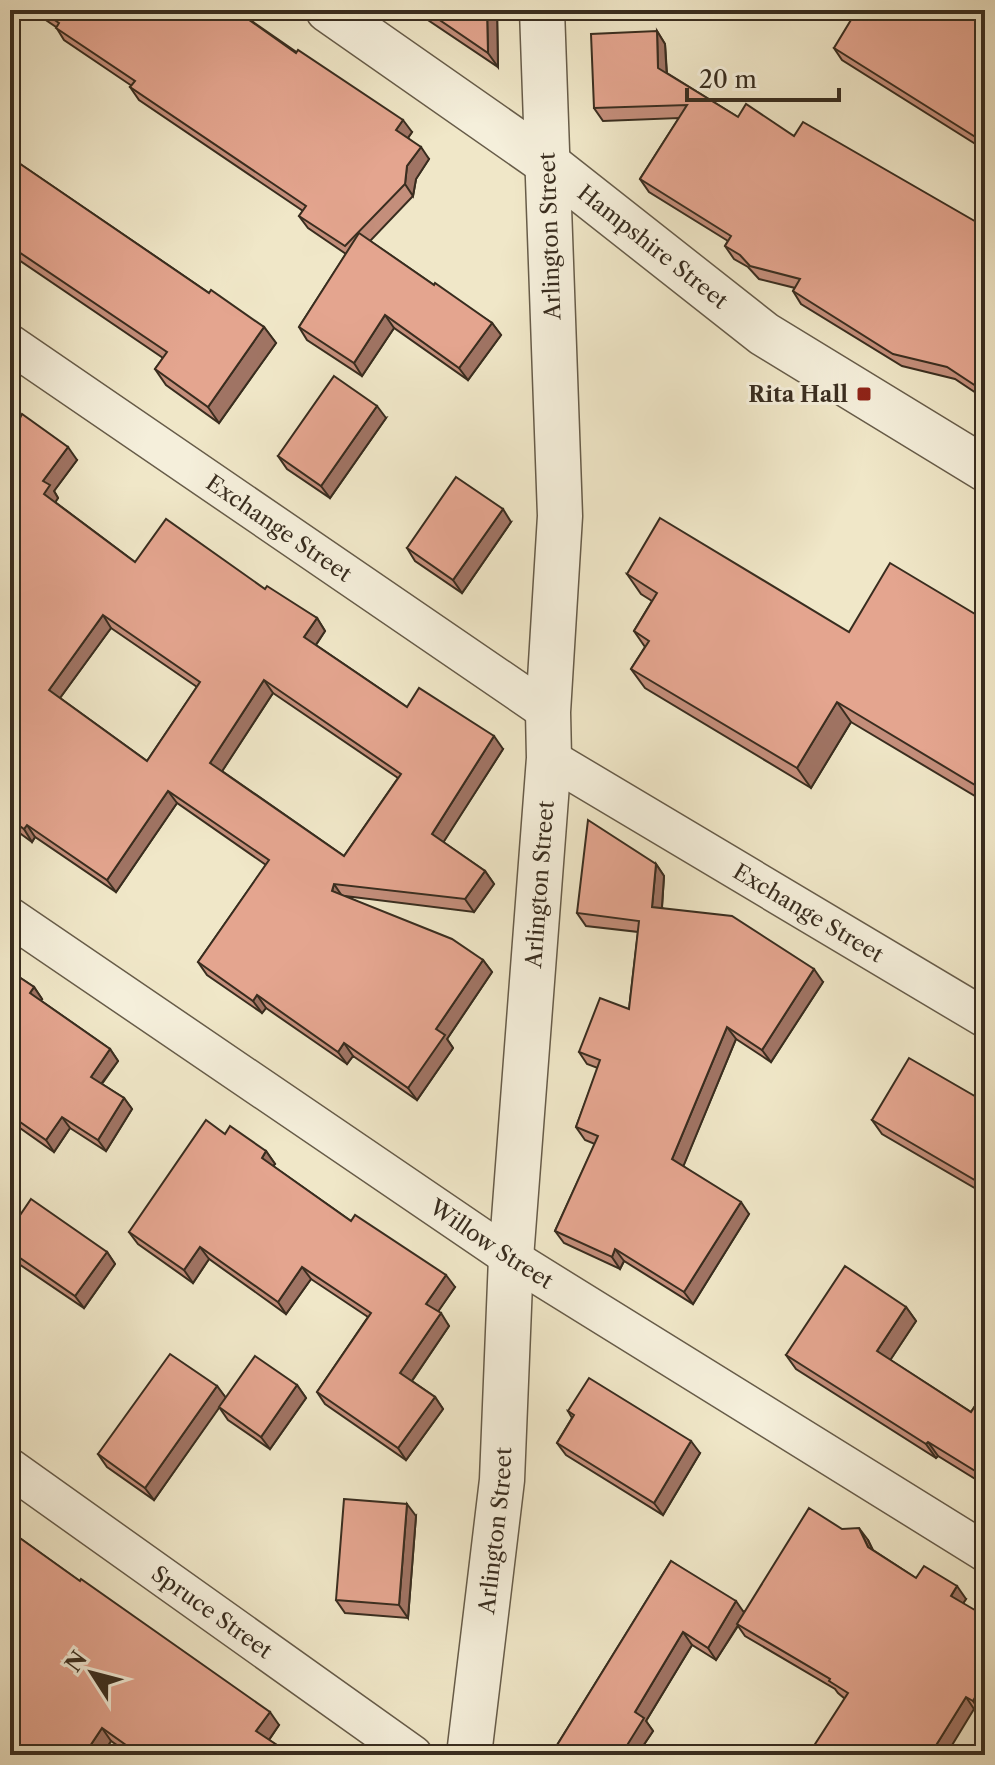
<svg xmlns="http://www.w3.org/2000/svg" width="995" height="1765" viewBox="0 0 995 1765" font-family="'Libre Caslon Text',serif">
<rect width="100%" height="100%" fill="#f0e7c8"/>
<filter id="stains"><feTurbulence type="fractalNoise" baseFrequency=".0025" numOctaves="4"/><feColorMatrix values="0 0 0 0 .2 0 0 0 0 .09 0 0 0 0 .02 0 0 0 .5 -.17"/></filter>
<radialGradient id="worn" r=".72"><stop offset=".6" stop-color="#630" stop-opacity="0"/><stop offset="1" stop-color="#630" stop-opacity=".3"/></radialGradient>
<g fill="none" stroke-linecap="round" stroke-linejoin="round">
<defs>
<g id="minor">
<path id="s1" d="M 10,344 L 548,712"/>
<path id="s2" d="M 549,758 L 985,1018"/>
<path id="s3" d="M 10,917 L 511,1258 L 985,1552"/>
<path id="s4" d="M 10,1468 L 413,1755"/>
</g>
<g id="tertiary">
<path id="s5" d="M 328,10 L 547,163 L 764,334 L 985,469"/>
<path id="s6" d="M 469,1755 L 502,1480 L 511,1258 L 549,758 L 548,712 L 560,516 L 542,10"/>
</g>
</defs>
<use href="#minor" stroke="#675c49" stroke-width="41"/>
<use href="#tertiary" stroke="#675c49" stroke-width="47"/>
<use href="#minor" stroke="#f5efdb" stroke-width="38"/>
<use href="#tertiary" stroke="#f5efdb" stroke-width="44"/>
</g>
<g fill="#c48e7b" stroke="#392d1f" stroke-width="2" fill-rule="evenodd">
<polygon points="31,10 240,10 240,13 412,132 408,138 429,159 416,179 413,196 370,241 434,285 492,323 501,335 468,380 394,328 362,376 307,340 299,327 346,254 308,228 299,216 303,211 139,100 130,87 132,86 64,40 56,27"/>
<polygon points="413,10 497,10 498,67"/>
<polygon points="985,10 985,150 842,60 834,48"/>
<polygon points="657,31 665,44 667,73 738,117 794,136 985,227 985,399 955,379 902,366 801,304 793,291 795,288 759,279 748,267 734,259 725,246 728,241 649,192 640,179 679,118 603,121 594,108"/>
<polygon points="10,157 209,293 264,327 276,343 219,423 166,385 155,369 163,358 10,254"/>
<path d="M 10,411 L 77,460 L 54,491 L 58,498 L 55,502 L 135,562 L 265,589 L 317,618 L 325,631 L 316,645 L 407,707 L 503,749 L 443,842 L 485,871 L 494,884 L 474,912 L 345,896 L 483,960 L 492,972 L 447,1039 L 453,1048 L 417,1100 L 353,1056 L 347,1064 L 266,1008 L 262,1013 L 207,975 L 198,962 L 266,865 L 177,803 L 116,892 L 35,837 L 32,842 L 10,826 ZM 111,628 L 197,687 L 147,761 L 60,698 ZM 273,693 L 398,778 L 344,856 L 222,771 Z"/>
<polygon points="386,418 330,498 287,469 278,456"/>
<polygon points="511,522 462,593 415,561 407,548"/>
<polygon points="627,574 849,632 985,620 985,802 851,722 811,788 645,688 631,669 645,647 634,631 652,601 641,594"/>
<polygon points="656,864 664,876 662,908 823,982 771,1062 736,1039 683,1166 749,1214 693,1304 624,1261 620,1269 564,1243 555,1231 595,1144 585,1140 576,1127 598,1068 587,1064 579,1052 629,1009 638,932 586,926 577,913"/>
<polygon points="10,971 34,987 42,999 40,1000 110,1049 118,1061 102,1084 124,1098 132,1109 106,1151 70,1128 54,1152 10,1121"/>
<polygon points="985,1102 985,1194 882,1134 872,1120"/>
<polygon points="225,1134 266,1151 275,1164 273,1166 351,1221 455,1287 438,1311 449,1326 412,1381 435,1397 443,1409 406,1460 325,1404 317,1392 368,1317 311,1279 286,1314 209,1259 193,1283 138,1244 129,1232"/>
<polygon points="10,1230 107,1252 115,1264 84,1308 10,1258"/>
<polygon points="906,1307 916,1321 890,1360 971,1412 985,1391 985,1485 938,1456 936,1458 796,1369 786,1355"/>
<polygon points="297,1385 306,1398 270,1449 228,1420 219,1407 154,1500 107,1467 98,1454 217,1386 226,1398"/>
<polygon points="568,1411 700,1453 663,1515 566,1455 557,1443 572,1418"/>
<polygon points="416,1516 408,1618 345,1613 336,1600"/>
<polygon points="842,1529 868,1540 873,1550 916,1578 966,1599 963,1603 981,1713 974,1709 844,1698 838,1693 835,1689 745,1636 738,1626 716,1660 692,1645 646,1721 653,1731 637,1755 557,1755 554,1750 671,1561 744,1612"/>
<polygon points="10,1531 279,1725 269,1740 292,1755 131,1755 111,1741 102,1755"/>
</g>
<g fill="#a07464" stroke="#392d1f" stroke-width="2">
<polygon points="487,10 497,10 498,67 488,53"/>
<polygon points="657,31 665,44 667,81 658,68"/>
<polygon points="403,120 412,132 405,142 396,130"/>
<polygon points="421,147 429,159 416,179 413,196 405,184 407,166"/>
<polygon points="385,315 394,328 362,376 354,363"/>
<polygon points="492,323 501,335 468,380 459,368"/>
<polygon points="264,327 276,343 219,423 208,407"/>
<polygon points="377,406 386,418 330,498 321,486"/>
<polygon points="68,447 77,460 54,491 58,498 53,506 44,494 43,481"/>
<polygon points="503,509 511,522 462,593 453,580"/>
<polygon points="103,615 111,628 57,702 49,690"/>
<polygon points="317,618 325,631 313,649 304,637"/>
<polygon points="264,680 273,693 219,776 210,763"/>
<polygon points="837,702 851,722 811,788 797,768"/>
<polygon points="494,736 503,749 441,846 432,834"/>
<polygon points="168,791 177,803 116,892 107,880"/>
<polygon points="27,825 35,837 32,842 24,829"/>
<polygon points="656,864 664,876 661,920 652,907"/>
<polygon points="485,871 494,884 474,912 465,899"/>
<polygon points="334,884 342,896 332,891"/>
<polygon points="483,960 492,972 447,1039 453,1048 417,1100 408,1088 436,1029"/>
<polygon points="814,969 823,982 771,1062 762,1050"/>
<polygon points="34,987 42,999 38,1004 30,993"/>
<polygon points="257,995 266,1008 262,1013 253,1001"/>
<polygon points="727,1027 736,1039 681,1172 672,1159"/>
<polygon points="344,1043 353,1056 347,1064 338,1052"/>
<polygon points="110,1049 118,1061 98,1088 91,1077"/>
<polygon points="124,1098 132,1109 106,1151 98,1140"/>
<polygon points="62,1117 70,1128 54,1152 46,1140"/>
<polygon points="266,1151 275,1164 270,1170 262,1158"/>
<polygon points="741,1202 749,1214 693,1304 684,1292"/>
<polygon points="200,1247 209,1259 193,1283 184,1270"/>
<polygon points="615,1249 624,1261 620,1269 612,1257"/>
<polygon points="107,1252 115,1264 84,1308 75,1296"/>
<polygon points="302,1267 311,1279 286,1314 278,1302"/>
<polygon points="446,1275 455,1287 435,1316 426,1304"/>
<polygon points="906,1307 916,1321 887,1365 877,1351"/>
<polygon points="441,1313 449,1326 409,1385 400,1373"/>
<polygon points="297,1385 306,1398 270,1449 261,1437"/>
<polygon points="217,1386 226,1398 154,1500 145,1488"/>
<polygon points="435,1397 443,1409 406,1460 398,1448"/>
<polygon points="691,1441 700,1453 663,1515 654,1503"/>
<polygon points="928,1442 938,1456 936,1458 926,1444"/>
<polygon points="407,1504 416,1516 408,1618 399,1605"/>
<polygon points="859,1528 868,1540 877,1560 868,1547"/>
<polygon points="957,1586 966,1599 960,1608 951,1596"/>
<polygon points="736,1601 745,1614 716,1660 708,1648"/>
<polygon points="683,1632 692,1645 646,1721 653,1731 637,1755 621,1755 635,1712"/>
<polygon points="985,1680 985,1706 981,1713 973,1701"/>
<polygon points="966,1697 974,1709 946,1755 930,1755"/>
<polygon points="270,1712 279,1725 266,1744 256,1731"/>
<polygon points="102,1728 111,1741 102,1755 84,1755"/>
</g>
<g fill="#e4a58f" stroke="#392d1f" stroke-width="2" fill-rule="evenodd">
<polygon points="40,10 235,10 296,53 298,50 403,120 396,130 421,147 407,166 405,184 345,246 299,216 306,206 130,87 135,81 56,28 59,23"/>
<polygon points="425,10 487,10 488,53"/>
<polygon points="857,10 985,10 985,143 834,48"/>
<polygon points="657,31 658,68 738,117 746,104 794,136 803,122 985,227 985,392 947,367 893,354 793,291 800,279 750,266 740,255 725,246 731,236 640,179 687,105 594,108 591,34"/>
<polygon points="10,157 209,293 211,290 264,327 208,407 155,369 167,352 10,246"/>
<polygon points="359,233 434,285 435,283 492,323 459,368 385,315 354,363 299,327"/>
<polygon points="334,376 377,406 321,486 278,456"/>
<path d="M 10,411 L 20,418 L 22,414 L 68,447 L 43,481 L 50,485 L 44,494 L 135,562 L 166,519 L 265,589 L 267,586 L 317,618 L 304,637 L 407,707 L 419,688 L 494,736 L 432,834 L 485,871 L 465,899 L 334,884 L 332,891 L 452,939 L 483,960 L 436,1029 L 445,1035 L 408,1088 L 344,1043 L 338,1052 L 257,995 L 253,1001 L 198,962 L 269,860 L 168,791 L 107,880 L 27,825 L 24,829 L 10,819 ZM 103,615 L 200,682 L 147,761 L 49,690 ZM 264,680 L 401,774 L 344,856 L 210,763 Z"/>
<polygon points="456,477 503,509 453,580 407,548"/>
<polygon points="660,518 849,632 890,563 985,620 985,791 837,702 797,768 631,669 649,641 634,631 657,593 627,574"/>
<polygon points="588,820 656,864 652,907 732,916 814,969 762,1050 727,1027 672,1159 741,1202 684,1292 615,1249 612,1257 555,1231 598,1136 576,1127 600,1060 579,1052 600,998 629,1009 639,921 577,913"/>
<polygon points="10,971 34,987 30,993 110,1049 91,1077 124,1098 98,1140 62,1117 46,1140 10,1115"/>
<polygon points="909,1058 985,1102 985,1186 872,1120"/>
<polygon points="206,1120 225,1134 230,1126 266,1151 262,1158 351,1221 355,1215 446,1275 426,1304 441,1313 400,1373 435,1397 398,1448 317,1392 371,1313 302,1267 278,1302 200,1247 184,1270 129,1232"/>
<polygon points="31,1199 107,1252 75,1296 10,1251 10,1230"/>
<polygon points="845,1266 906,1307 877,1351 971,1412 985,1391 985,1477 928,1442 926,1444 786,1355"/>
<polygon points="170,1354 217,1386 145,1488 98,1454"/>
<polygon points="255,1356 297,1385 261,1437 219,1407"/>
<polygon points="589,1378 691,1441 654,1503 557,1443 574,1415 568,1411"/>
<polygon points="344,1499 407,1504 399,1605 336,1600"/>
<polygon points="809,1508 842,1529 859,1528 868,1547 916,1578 924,1566 957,1586 951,1596 985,1616 985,1680 973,1701 966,1697 930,1755 808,1755 848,1693 829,1681 830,1679 737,1624"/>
<polygon points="10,1531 80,1581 81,1579 270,1712 256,1731 292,1755 140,1755 102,1728 84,1755 10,1755"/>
<polygon points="671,1561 736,1601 708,1648 683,1632 635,1712 644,1718 621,1755 562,1755 554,1750"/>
</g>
<rect fill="#8f2418" stroke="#f5efdb" stroke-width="3" x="856" y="386" width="16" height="16" rx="4"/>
<g text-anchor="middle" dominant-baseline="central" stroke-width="6" stroke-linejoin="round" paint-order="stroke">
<g font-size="22" fill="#392d1f" stroke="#f5efdb">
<text transform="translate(550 236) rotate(-92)">Arlington Street</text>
<text stroke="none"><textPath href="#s5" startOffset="402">Hampshire Street</textPath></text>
<text stroke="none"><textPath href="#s1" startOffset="326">Exchange Street</textPath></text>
<text stroke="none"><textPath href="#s6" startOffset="874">Arlington Street</textPath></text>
<text stroke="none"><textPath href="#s2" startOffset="302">Exchange Street</textPath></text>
<text stroke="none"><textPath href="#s3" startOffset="582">Willow Street</textPath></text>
<text stroke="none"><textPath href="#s6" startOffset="226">Arlington Street</textPath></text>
<text stroke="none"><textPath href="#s4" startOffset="248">Spruce Street</textPath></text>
</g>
<g font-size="22" font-weight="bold" fill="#392d1f" stroke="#f5efdb" text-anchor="end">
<text x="848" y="394">Rita Hall</text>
</g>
</g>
<rect width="995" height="1765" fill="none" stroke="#f0e7c8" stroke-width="40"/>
<rect x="12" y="12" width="971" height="1741" fill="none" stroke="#392d1f" stroke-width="4"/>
<rect x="20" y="20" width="955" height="1725" fill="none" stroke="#392d1f" stroke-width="2"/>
<g transform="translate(92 1673) rotate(306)" stroke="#f5efdb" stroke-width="6" paint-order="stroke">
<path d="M0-6L14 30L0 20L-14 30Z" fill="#392d1f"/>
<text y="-12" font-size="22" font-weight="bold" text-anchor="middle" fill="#392d1f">N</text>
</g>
<path d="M687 88v12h152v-12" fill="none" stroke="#392d1f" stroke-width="4"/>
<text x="699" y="88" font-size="24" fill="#392d1f" stroke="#f5efdb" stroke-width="6" paint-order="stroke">20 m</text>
<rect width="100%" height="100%" filter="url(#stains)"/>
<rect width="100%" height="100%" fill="url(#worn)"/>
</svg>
